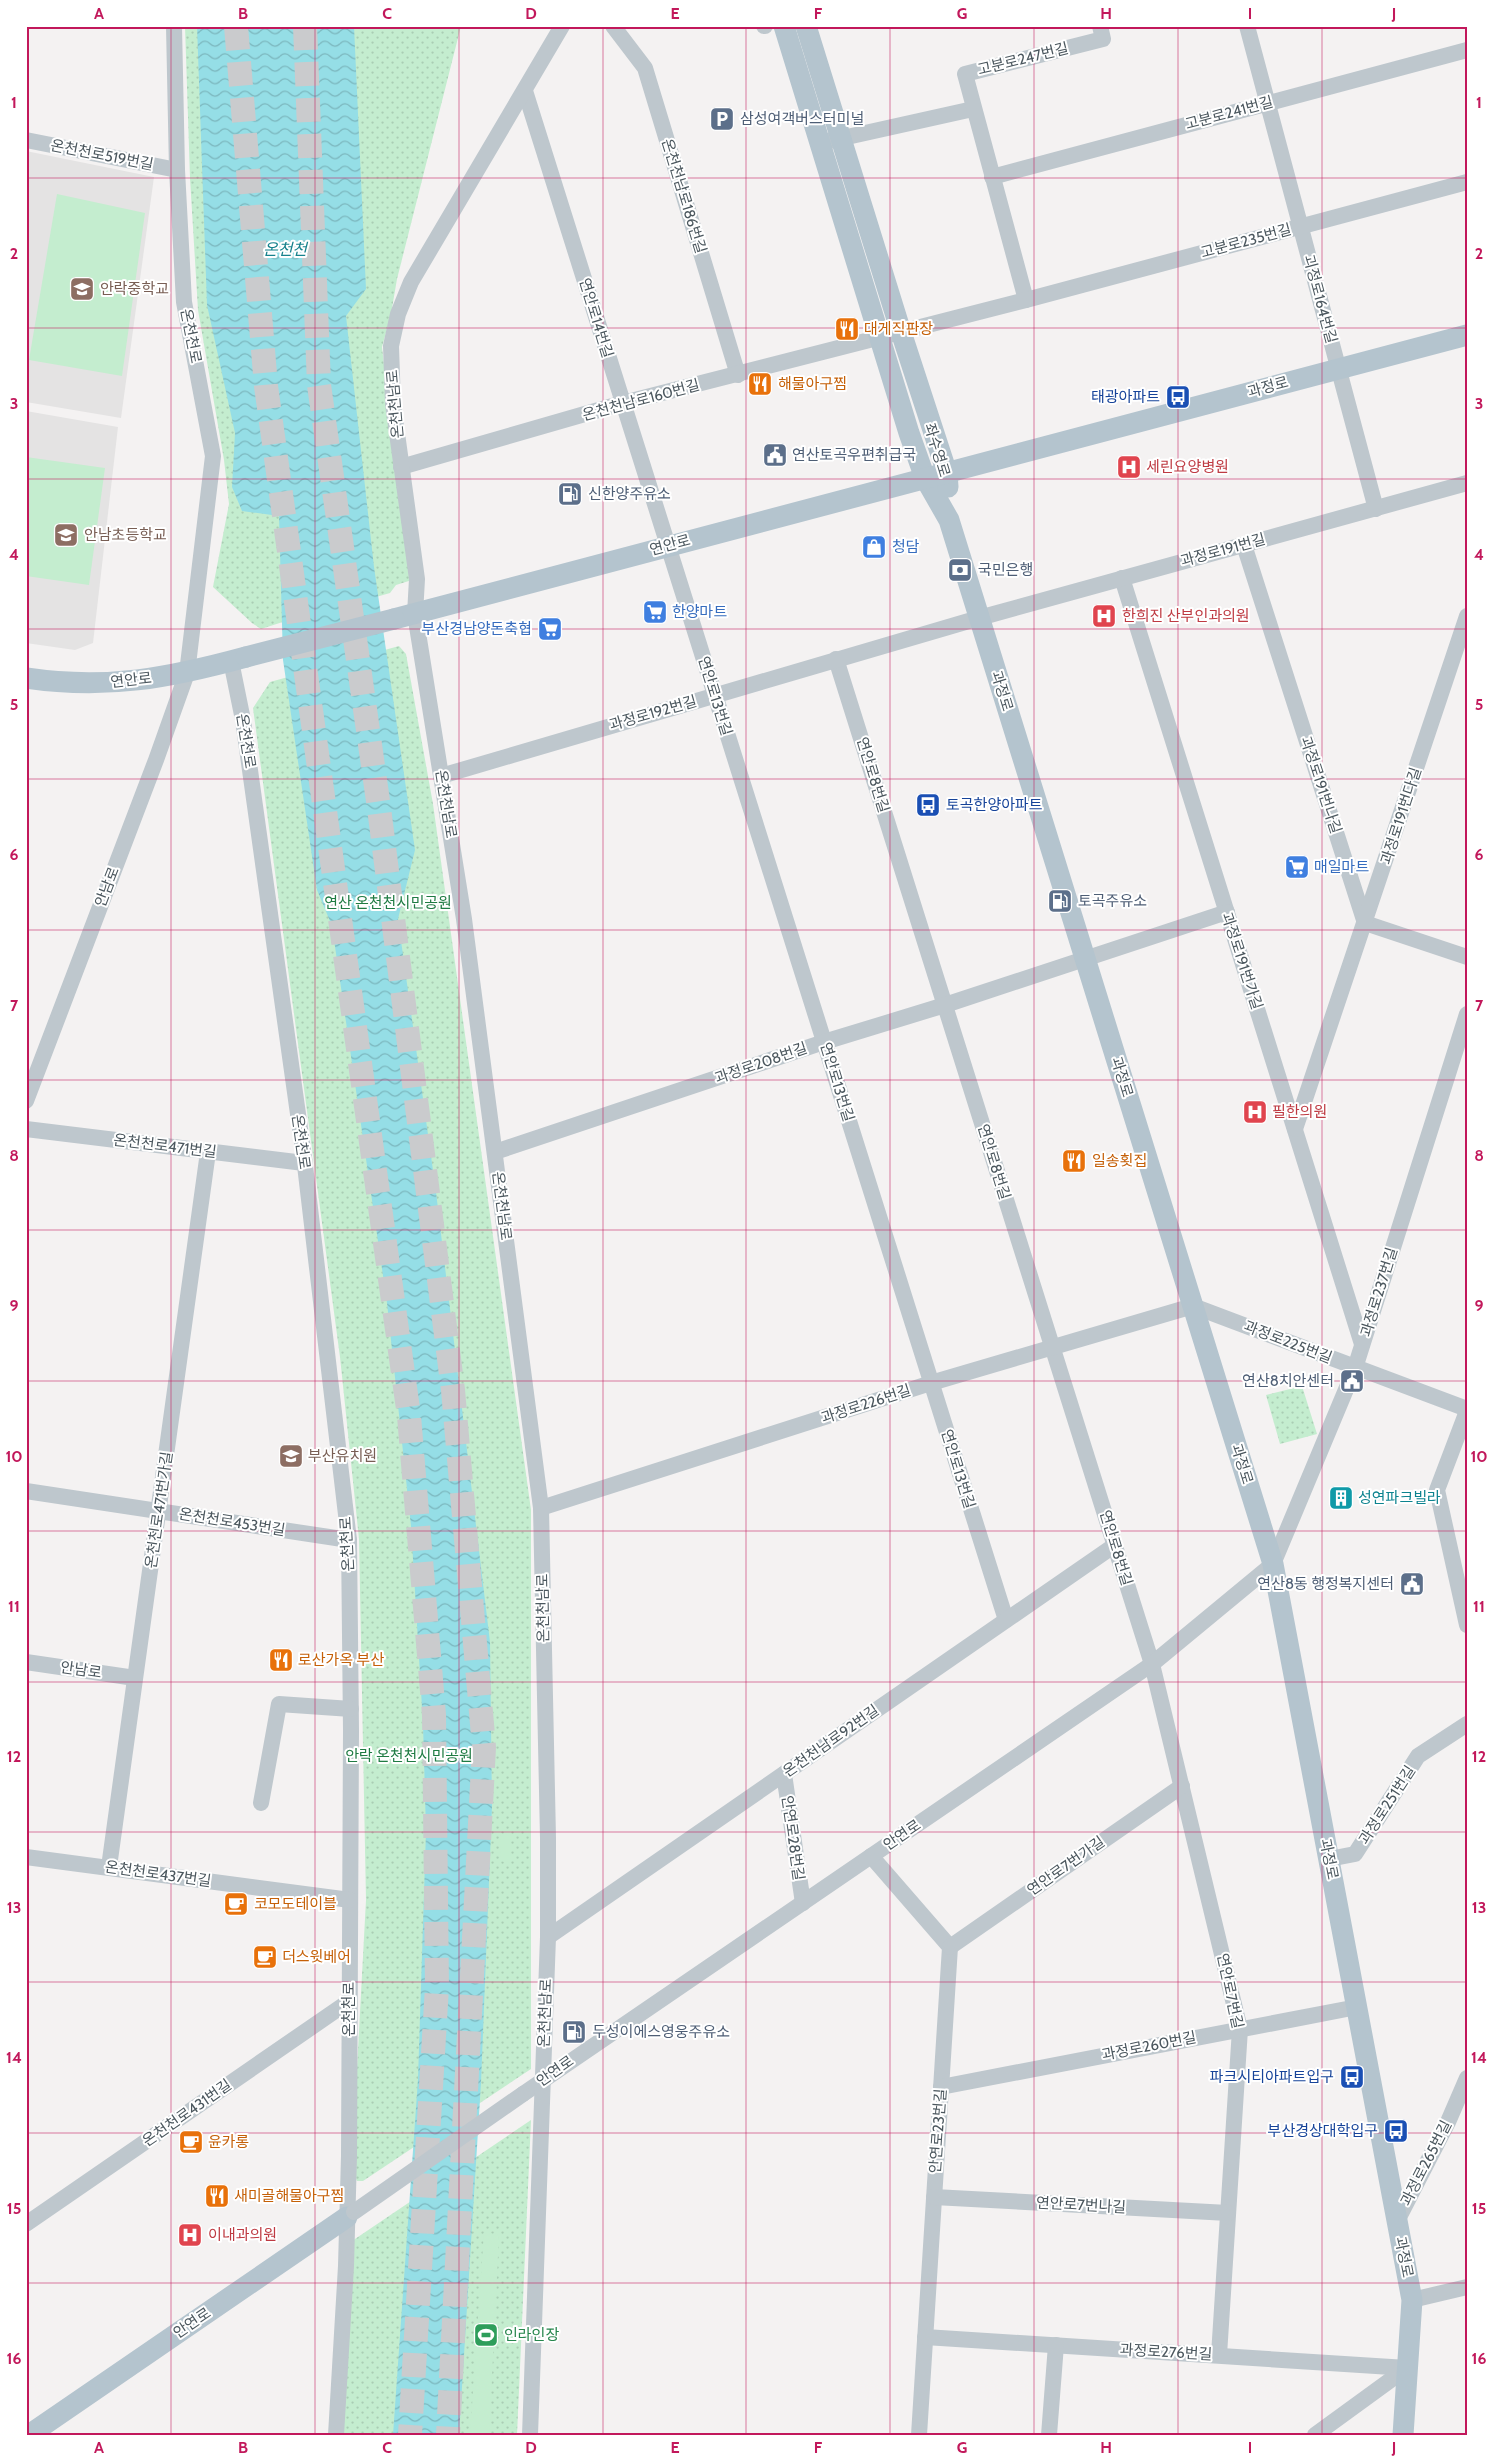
<svg xmlns="http://www.w3.org/2000/svg" width="1493" height="2461" viewBox="0 0 1493 2461" font-family="Cabin,'Noto Sans KR',sans-serif">
<defs>
<pattern id="park-dots" width="8" height="8" patternUnits="userSpaceOnUse" patternTransform="scale(1.25)"><rect width="8" height="8" fill="#c4edcf"/><path d="M2 2h.1M6 6h.1" fill="none" stroke="#aacdb4" stroke-width="1.8" stroke-linecap="round"/></pattern>
<pattern id="water-waves" width="16" height="10" patternUnits="userSpaceOnUse" patternTransform="scale(1.25)"><rect width="16" height="10" fill="#95dee6"/><path d="M0 5q4-4 8 0t8 0" fill="none" stroke="#7cb7be"/></pattern>
</defs>
<rect width="100%" height="100%" fill="#f4f2f2"/>
<g fill="#e4e3e3">
<polygon points="26,151 154,177 121,418 26,402"/>
<polygon points="26,411 118,427 93,643 75,650 26,643"/>
</g>
<g fill="url(#park-dots)">
<polygon points="185,26 218,26 288,510 292,619 261,629 252,623 213,587 229,504 224,460 198,310 190,178"/>
<polygon points="320,26 461,26 397,279 391,314 382,347 396,468 412,580 396,585 390,593 369,599"/>
<polygon points="399,646 406,654 433,804 531,1510 531,2069 363,2181 357,2181 354,2174 354,2125 366,1900 359,1539 340,1357 253,708 270,682"/>
<polygon points="1302,1386 1317,1434 1280,1444 1266,1395"/>
<polygon points="531,2120 517,2435 341,2435 352,2241"/>
</g>
<g fill="#c4edcf">
<polygon points="57,194 145,213 122,376 29,360"/>
<polygon points="26,457 105,468 89,585 26,576"/>
<polygon points="500,1833 511,1836 510,1863 501,1861"/>
<polygon points="484,2232 499,2235 489,2435 470,2435"/>
</g>
<polygon fill="url(#water-waves)" points="197,26 354,26 366,289 346,316 374,567 415,850 398,919 436,1192 490,1642 492,1806 481,2083 459,2435 393,2435 418,2079 426,1831 423,1724 411,1526 387,1303 332,926 317,890 283,660 279,516 242,511 232,487 235,433 207,305"/>
<g fill="none" stroke-linecap="round" stroke-linejoin="round">
<g stroke="#cacbcd" stroke-width="24" stroke-dasharray="24 12" stroke-linecap="butt">
<polyline points="236,26 266,386 409,1416 434,1715 437,1987 410,2435"/>
<polyline points="305,26 319,385 379,808 453,1390 484,1747 448,2435"/>
</g>
<g stroke="#bec7cd" stroke-width="16">
<polyline points="613,26 645,68 738,375"/>
<polyline points="764,26 765,26"/>
<polyline points="1247,26 1376,509"/>
<polyline points="525,91 1006,1620"/>
<polyline points="26,140 177,170"/>
<polyline points="829,141 973,109"/>
<polyline points="992,177 1467,50"/>
<polyline points="1026,300 965,74 1103,39 1100,26"/>
<polyline points="401,467 623,403 1026,300 1467,182"/>
<polyline points="1244,545 1365,923 1467,957"/>
<polyline points="1122,578 1362,1344"/>
<polyline points="836,659 1152,1664 1240,2029 1219,2355"/>
<polyline points="231,661 243,720 304,1157 349,1540 351,1731 349,2156 346,2266 336,2435"/>
<polyline points="441,776 979,618 1467,483"/>
<polyline points="26,1101 156,760 187,673 213,456 184,302 177,170 174,26"/>
<polyline points="26,1129 304,1163"/>
<polyline points="1295,1129 1467,616"/>
<polyline points="495,1152 824,1042 945,1005 1227,912"/>
<polyline points="1467,1411 1437,1490 1467,1625"/>
<polyline points="26,1491 349,1540"/>
<polyline points="541,1508 931,1383 1193,1306 1467,1409"/>
<polyline points="26,1662 135,1678"/>
<polyline points="784,1774 803,1903"/>
<polyline points="261,1803 279,1704 351,1709"/>
<polyline points="871,1856 950,1947 919,2435"/>
<polyline points="26,1857 350,1900"/>
<polyline points="1329,1859 1355,1854 1418,1756 1467,1724"/>
<polyline points="109,1867 208,1152"/>
<polyline points="548,1937 1115,1545"/>
<polyline points="950,1947 1182,1786"/>
<polyline points="941,2087 1357,2007"/>
<polyline points="523,2094 1152,1664 1273,1564 1355,1368 1467,1014"/>
<polyline points="934,2197 1228,2213"/>
<polyline points="1397,2221 1448,2122 1467,2078"/>
<polyline points="26,2224 348,2002"/>
<polyline points="1412,2300 1467,2287"/>
<polyline points="925,2337 1407,2368"/>
<polyline points="530,2435 548,1937 548,1838 541,1508 464,919 415,614 417,579 393,404 391,346 398,314 411,282 562,26"/>
<polyline points="1049,2435 1056,2345"/>
<polyline points="1315,2435 1407,2368"/>
</g>
<g stroke="#b4c4ce" stroke-width="21">
<polyline points="784,26 909,433 925,478 949,520 1273,1564 1412,2300 1403,2435"/>
<polyline points="806,26 901,332 947,473 948,487"/>
<polyline points="394,619 1467,335"/>
<path d="M 26,678 C 107,690 169,678 246,657"/>
<polyline points="29,2435 347,2217"/>
</g>
<polyline stroke="#bec7cd" stroke-width="16" points="354,2212 523,2094"/>
<polyline stroke="#b4c4ce" stroke-width="21" points="246,657 394,619"/>
</g>
<path fill="none" stroke="#c2185b" stroke-width="1" stroke-opacity="0.55" d="M 171,26 L 171,2435M 315,26 L 315,2435M 459,26 L 459,2435M 603,26 L 603,2435M 746,26 L 746,2435M 890,26 L 890,2435M 1034,26 L 1034,2435M 1178,26 L 1178,2435M 1322,26 L 1322,2435M 26,178 L 1467,178M 26,328 L 1467,328M 26,479 L 1467,479M 26,629 L 1467,629M 26,779 L 1467,779M 26,930 L 1467,930M 26,1080 L 1467,1080M 26,1230 L 1467,1230M 26,1381 L 1467,1381M 26,1531 L 1467,1531M 26,1682 L 1467,1682M 26,1832 L 1467,1832M 26,1982 L 1467,1982M 26,2133 L 1467,2133M 26,2283 L 1467,2283"/>
<defs>
<symbol id="parking-square" viewBox="-11 -11 22 22"><rect x="-9" y="-9" width="18" height="18" rx="4" fill="#5c6f8a" stroke="#fff"/><path d="M-3.5-5.5H1a3.5 3.5 0 0 1 0 7H-1V5.5H-3.5ZM-1-3.4V-.6H.8a1.4 1.4 0 0 0 0-2.8Z" fill="#fff"/></symbol>
<symbol id="school-square" viewBox="-11 -11 22 22"><rect x="-9" y="-9" width="18" height="18" rx="4" fill="#8d6e63" stroke="#fff"/><path d="M0-5L7-2L0 1L-7-2ZM-4 1L0 2.5L4 1V4Q0 6-4 4Z" fill="#fff"/></symbol>
<symbol id="restaurant-square" viewBox="-11 -11 22 22"><rect x="-9" y="-9" width="18" height="18" rx="4" fill="#e8710a" stroke="#fff"/><path d="M-5-6h1v4h1v-4h1v4h1v-4h1v5L-1.5 .5V6h-2V.5L-5-1ZM5-6V6H3V1.5H1.5Q1.5-4 5-6Z" fill="#fff"/></symbol>
<symbol id="bus-square" viewBox="-11 -11 22 22"><rect x="-9" y="-9" width="18" height="18" rx="4" fill="#1a4fb4" stroke="#fff"/><path d="M-5-6H5V4H4V6H2V4H-2V6H-4V4H-5ZM-3.5-4V0h7V-4ZM-3.5 1.2v1.5H-2V1.2ZM2 1.2v1.5H3.5V1.2Z" fill="#fff"/></symbol>
<symbol id="civic-square" viewBox="-11 -11 22 22"><rect x="-9" y="-9" width="18" height="18" rx="4" fill="#5c6f8a" stroke="#fff"/><path d="M-.6-6.5H3V-4.5H.6V-3L4-1V1h2V6H-6V1h2V-1L-.6-3ZM-1.2 2.5V6h2.4V2.5Z" fill="#fff"/></symbol>
<symbol id="hospital-square" viewBox="-11 -11 22 22"><rect x="-9" y="-9" width="18" height="18" rx="4" fill="#e0444e" stroke="#fff"/><path d="M-5-5h3v3.5h4V-5h3V5h-3V1.5h-4V5h-3Z" fill="#fff"/></symbol>
<symbol id="fuel-square" viewBox="-11 -11 22 22"><rect x="-9" y="-9" width="18" height="18" rx="4" fill="#5c6f8a" stroke="#fff"/><path d="M-5.5-6h7V0h2V4h1.3V-2.5L3-4.5l.8-.8L6-3V5H2.5V1h-1V6h-7ZM-4.2-4.7v3.2H.2V-4.7Z" fill="#fff"/></symbol>
<symbol id="shop-square" viewBox="-11 -11 22 22"><rect x="-9" y="-9" width="18" height="18" rx="4" fill="#3f7fe0" stroke="#fff"/><path d="M-5-2.5h2.3a2.7 3.5 0 0 1 5.4 0H5L5.5 6h-11ZM-1.5-2.5h3a1.5 2.3 0 0 0-3 0Z" fill="#fff"/></symbol>
<symbol id="bank-square" viewBox="-11 -11 22 22"><rect x="-9" y="-9" width="18" height="18" rx="4" fill="#5c6f8a" stroke="#fff"/><path d="M-6-4H6V4H-6ZM0-2.3a2.3 2.3 0 1 0 0 4.6a2.3 2.3 0 1 0 0-4.6Z" fill="#fff"/></symbol>
<symbol id="supermarket-square" viewBox="-11 -11 22 22"><rect x="-9" y="-9" width="18" height="18" rx="4" fill="#3f7fe0" stroke="#fff"/><path d="M-6-5.5h2.5l.6 2H6L4.5 2H-2.5L-4.4-4H-6ZM-1.5 3.2a1.3 1.3 0 1 0 .1 0ZM3 3.2a1.3 1.3 0 1 0 .1 0Z" fill="#fff"/></symbol>
<symbol id="building-square" viewBox="-11 -11 22 22"><rect x="-9" y="-9" width="18" height="18" rx="4" fill="#0f9aa8" stroke="#fff"/><path d="M-4-6H4V6H1V3H-1V6H-4ZM-2.5-4.3h1.7v1.8h-1.7ZM.8-4.3h1.7v1.8H.8ZM-2.5-1h1.7V.8h-1.7ZM.8-1h1.7V.8H.8Z" fill="#fff"/></symbol>
<symbol id="cafe-square" viewBox="-11 -11 22 22"><rect x="-9" y="-9" width="18" height="18" rx="4" fill="#e8710a" stroke="#fff"/><path d="M-5.5-4.5H6V0H3Q3 3.5 0 3.5H-2.5Q-5.5 3.5-5.5 0ZM3-3.2v2h1.7v-2ZM-6 4.5H4V6H-6Z" fill="#fff"/></symbol>
<symbol id="stadium-square" viewBox="-11 -11 22 22"><rect x="-9" y="-9" width="18" height="18" rx="4" fill="#2e9e5b" stroke="#fff"/><path d="M0-5a6.5 5 0 1 0 0 10a6.5 5 0 1 0 0-10ZM-3.5-1.8h7v3.6h-7Z" fill="#fff"/></symbol>
</defs>
<g fill-rule="evenodd">
<use href="#parking-square" x="708" y="105" width="28" height="28"/>
<use href="#school-square" x="68" y="275" width="28" height="28"/>
<use href="#restaurant-square" x="833" y="315" width="28" height="28"/>
<use href="#restaurant-square" x="746" y="370" width="28" height="28"/>
<use href="#bus-square" x="1164" y="383" width="28" height="28"/>
<use href="#civic-square" x="761" y="441" width="28" height="28"/>
<use href="#hospital-square" x="1115" y="453" width="28" height="28"/>
<use href="#fuel-square" x="556" y="480" width="28" height="28"/>
<use href="#school-square" x="52" y="521" width="28" height="28"/>
<use href="#shop-square" x="860" y="533" width="28" height="28"/>
<use href="#bank-square" x="946" y="556" width="28" height="28"/>
<use href="#supermarket-square" x="641" y="598" width="28" height="28"/>
<use href="#hospital-square" x="1090" y="602" width="28" height="28"/>
<use href="#supermarket-square" x="536" y="615" width="28" height="28"/>
<use href="#bus-square" x="914" y="791" width="28" height="28"/>
<use href="#supermarket-square" x="1283" y="853" width="28" height="28"/>
<use href="#fuel-square" x="1046" y="887" width="28" height="28"/>
<use href="#hospital-square" x="1241" y="1098" width="28" height="28"/>
<use href="#restaurant-square" x="1060" y="1147" width="28" height="28"/>
<use href="#civic-square" x="1338" y="1367" width="28" height="28"/>
<use href="#school-square" x="277" y="1442" width="28" height="28"/>
<use href="#building-square" x="1327" y="1484" width="28" height="28"/>
<use href="#civic-square" x="1398" y="1570" width="28" height="28"/>
<use href="#restaurant-square" x="267" y="1646" width="28" height="28"/>
<use href="#cafe-square" x="222" y="1890" width="28" height="28"/>
<use href="#cafe-square" x="251" y="1943" width="28" height="28"/>
<use href="#fuel-square" x="560" y="2018" width="28" height="28"/>
<use href="#bus-square" x="1338" y="2063" width="28" height="28"/>
<use href="#bus-square" x="1382" y="2117" width="28" height="28"/>
<use href="#cafe-square" x="177" y="2128" width="28" height="28"/>
<use href="#restaurant-square" x="203" y="2182" width="28" height="28"/>
<use href="#hospital-square" x="176" y="2221" width="28" height="28"/>
<use href="#stadium-square" x="472" y="2321" width="28" height="28"/>
</g>
<g text-anchor="middle" dominant-baseline="central" stroke-width="4" stroke-linejoin="round" paint-order="stroke">
<g font-size="15" fill="#4b575e" stroke="#fff">
<text transform="translate(1023 59) rotate(-14)">고분로247번길</text>
<text transform="translate(1229 113) rotate(-15)">고분로241번길</text>
<text transform="translate(102 155) rotate(11)">온천천로519번길</text>
<text transform="translate(684 196) rotate(73)">온천천남로186번길</text>
<text transform="translate(1246 241) rotate(-15)">고분로235번길</text>
<text transform="translate(1320 299) rotate(75)">괴정로164번길</text>
<text transform="translate(596 318) rotate(73)">연안로14번길</text>
<text transform="translate(191 336) rotate(79)">온천천로</text>
<text transform="translate(1268 387) rotate(-15)">과정로</text>
<text transform="translate(641 400) rotate(-15)">온천천남로160번길</text>
<text transform="translate(395 404) rotate(-95)">온천천남로</text>
<text transform="translate(937 450) rotate(73)">좌수영로</text>
<text transform="translate(670 545) rotate(-15)">연안로</text>
<text transform="translate(1223 550) rotate(-15)">과정로191번길</text>
<text transform="translate(131 680) rotate(-6)">연안로</text>
<text transform="translate(1002 691) rotate(73)">과정로</text>
<text transform="translate(715 696) rotate(73)">연안로13번길</text>
<text transform="translate(653 713) rotate(-16)">과정로192번길</text>
<text transform="translate(246 741) rotate(81)">온천천로</text>
<text transform="translate(873 775) rotate(73)">연안로8번길</text>
<text transform="translate(1321 785) rotate(72)">과정로191번나길</text>
<text transform="translate(446 804) rotate(81)">온천천남로</text>
<text transform="translate(1401 816) rotate(-72)">과정로191번다길</text>
<text transform="translate(107 887) rotate(-69)">안남로</text>
<text transform="translate(1242 961) rotate(72)">과정로191번가길</text>
<text transform="translate(761 1063) rotate(-19)">과정로208번길</text>
<text transform="translate(1122 1077) rotate(73)">과정로</text>
<text transform="translate(837 1082) rotate(73)">연안로13번길</text>
<text transform="translate(301 1142) rotate(82)">온천천로</text>
<text transform="translate(165 1146) rotate(7)">온천천로471번길</text>
<text transform="translate(994 1162) rotate(73)">연안로8번길</text>
<text transform="translate(502 1206) rotate(83)">온천천남로</text>
<text transform="translate(1379 1292) rotate(-73)">과정로237번길</text>
<text transform="translate(1288 1342) rotate(21)">과정로225번길</text>
<text transform="translate(866 1404) rotate(-18)">과정로226번길</text>
<text transform="translate(1242 1464) rotate(73)">과정로</text>
<text transform="translate(958 1469) rotate(73)">연안로13번길</text>
<text transform="translate(159 1510) rotate(-82)">온천천로471번가길</text>
<text transform="translate(232 1522) rotate(9)">온천천로453번길</text>
<text transform="translate(347 1544) rotate(-93)">온천천로</text>
<text transform="translate(1116 1548) rotate(73)">연안로8번길</text>
<text transform="translate(543 1608) rotate(-91)">온천천남로</text>
<text transform="translate(81 1670) rotate(8)">안남로</text>
<text transform="translate(831 1741) rotate(-35)">온천천남로92번길</text>
<text transform="translate(1387 1805) rotate(-57)">과정로251번길</text>
<text transform="translate(902 1835) rotate(-34)">안연로</text>
<text transform="translate(793 1838) rotate(82)">안연로28번길</text>
<text transform="translate(1329 1859) rotate(79)">과정로</text>
<text transform="translate(1066 1866) rotate(-35)">연안로7번가길</text>
<text transform="translate(158 1874) rotate(8)">온천천로437번길</text>
<text transform="translate(1230 1991) rotate(78)">연안로7번길</text>
<text transform="translate(349 2009) rotate(-90)">온천천로</text>
<text transform="translate(545 2013) rotate(-88)">온천천남로</text>
<text transform="translate(1149 2046) rotate(-11)">과정로260번길</text>
<text transform="translate(555 2071) rotate(-35)">안연로</text>
<text transform="translate(187 2113) rotate(-35)">온천천로431번길</text>
<text transform="translate(938 2131) rotate(-86)">안연로23번길</text>
<text transform="translate(1426 2163) rotate(-63)">과정로265번길</text>
<text transform="translate(1081 2205) rotate(3)">연안로7번나길</text>
<text transform="translate(1404 2257) rotate(79)">과정로</text>
<text transform="translate(192 2323) rotate(-34)">안연로</text>
<text transform="translate(1166 2352) rotate(3)">과정로276번길</text>
</g>
<g font-size="15" fill="#4e5e75" stroke="#fff" text-anchor="start">
<text x="740" y="119">삼성여객버스터미널</text>
<text x="792" y="455">연산토곡우편취급국</text>
<text x="588" y="494">신한양주유소</text>
<text x="978" y="570">국민은행</text>
<text x="1078" y="901">토곡주유소</text>
<text x="1334" y="1381" text-anchor="end">연산8치안센터</text>
<text x="1394" y="1584" text-anchor="end">연산8동 행정복지센터</text>
<text x="592" y="2032">두성이에스영웅주유소</text>
</g>
<g font-size="15" fill="#785e54" stroke="#fff" text-anchor="start">
<text x="100" y="289">안락중학교</text>
<text x="84" y="535">안남초등학교</text>
<text x="308" y="1456">부산유치원</text>
</g>
<g font-size="15" fill="#c56008" stroke="#fff" text-anchor="start">
<text x="864" y="329">대게직판장</text>
<text x="778" y="384">해물아구찜</text>
<text x="1092" y="1161">일송횟집</text>
<text x="298" y="1660">로산가옥 부산</text>
<text x="254" y="1904">코모도테이블</text>
<text x="282" y="1957">더스윗베어</text>
<text x="208" y="2142">윤카롱</text>
<text x="234" y="2196">새미골해물아구찜</text>
</g>
<g font-size="15" fill="#164399" stroke="#fff" text-anchor="end">
<text x="1160" y="397">태광아파트</text>
<text x="946" y="805" text-anchor="start">토곡한양아파트</text>
<text x="1334" y="2077">파크시티아파트입구</text>
<text x="1378" y="2131">부산경상대학입구</text>
</g>
<g font-size="15" fill="#be3a42" stroke="#fff" text-anchor="start">
<text x="1146" y="467">세린요양병원</text>
<text x="1122" y="616">한희진 산부인과의원</text>
<text x="1272" y="1112">필한의원</text>
<text x="208" y="2235">이내과의원</text>
</g>
<g font-size="15" fill="#366cbe" stroke="#fff" text-anchor="start">
<text x="892" y="547">청담</text>
<text x="672" y="612">한양마트</text>
<text x="532" y="629" text-anchor="end">부산경남양돈축협</text>
<text x="1314" y="867">매일마트</text>
</g>
<g font-size="15" fill="#1f7b43" stroke="#fff">
<text x="388" y="903">연산 온천천시민공원</text>
<text x="409" y="1756">안락 온천천시민공원</text>
</g>
<g font-size="15" fill="#0d838f" stroke="#fff" text-anchor="start">
<text x="1358" y="1498">성연파크빌라</text>
</g>
<g font-size="15" fill="#27864d" stroke="#fff" text-anchor="start">
<text x="504" y="2335">인라인장</text>
</g>
<g font-size="16" font-style="italic" fill="#17828d" stroke="#fff">
<text x="285" y="249">온천천</text>
</g>
</g>
<rect width="1493" height="2461" fill="none" stroke="#ffffff" stroke-width="55"/>
<rect x="28" y="28" width="1438" height="2406" fill="none" stroke="#c2185b" stroke-width="2"/>
<g font-size="16" text-anchor="middle" font-weight="bold" fill="#c2185b">
<text x="99" y="19">A</text>
<text x="243" y="19">B</text>
<text x="387" y="19">C</text>
<text x="531" y="19">D</text>
<text x="675" y="19">E</text>
<text x="818" y="19">F</text>
<text x="962" y="19">G</text>
<text x="1106" y="19">H</text>
<text x="1250" y="19">I</text>
<text x="1394" y="19">J</text>
<text x="14" y="108">1</text>
<text x="1479" y="108">1</text>
<text x="14" y="259">2</text>
<text x="1479" y="259">2</text>
<text x="14" y="409">3</text>
<text x="1479" y="409">3</text>
<text x="14" y="560">4</text>
<text x="1479" y="560">4</text>
<text x="14" y="710">5</text>
<text x="1479" y="710">5</text>
<text x="14" y="860">6</text>
<text x="1479" y="860">6</text>
<text x="14" y="1011">7</text>
<text x="1479" y="1011">7</text>
<text x="14" y="1161">8</text>
<text x="1479" y="1161">8</text>
<text x="14" y="1311">9</text>
<text x="1479" y="1311">9</text>
<text x="14" y="1462">10</text>
<text x="1479" y="1462">10</text>
<text x="14" y="1612">11</text>
<text x="1479" y="1612">11</text>
<text x="14" y="1762">12</text>
<text x="1479" y="1762">12</text>
<text x="14" y="1913">13</text>
<text x="1479" y="1913">13</text>
<text x="14" y="2063">14</text>
<text x="1479" y="2063">14</text>
<text x="14" y="2214">15</text>
<text x="1479" y="2214">15</text>
<text x="14" y="2364">16</text>
<text x="1479" y="2364">16</text>
<text x="99" y="2453">A</text>
<text x="243" y="2453">B</text>
<text x="387" y="2453">C</text>
<text x="531" y="2453">D</text>
<text x="675" y="2453">E</text>
<text x="818" y="2453">F</text>
<text x="962" y="2453">G</text>
<text x="1106" y="2453">H</text>
<text x="1250" y="2453">I</text>
<text x="1394" y="2453">J</text>
</g>
</svg>
